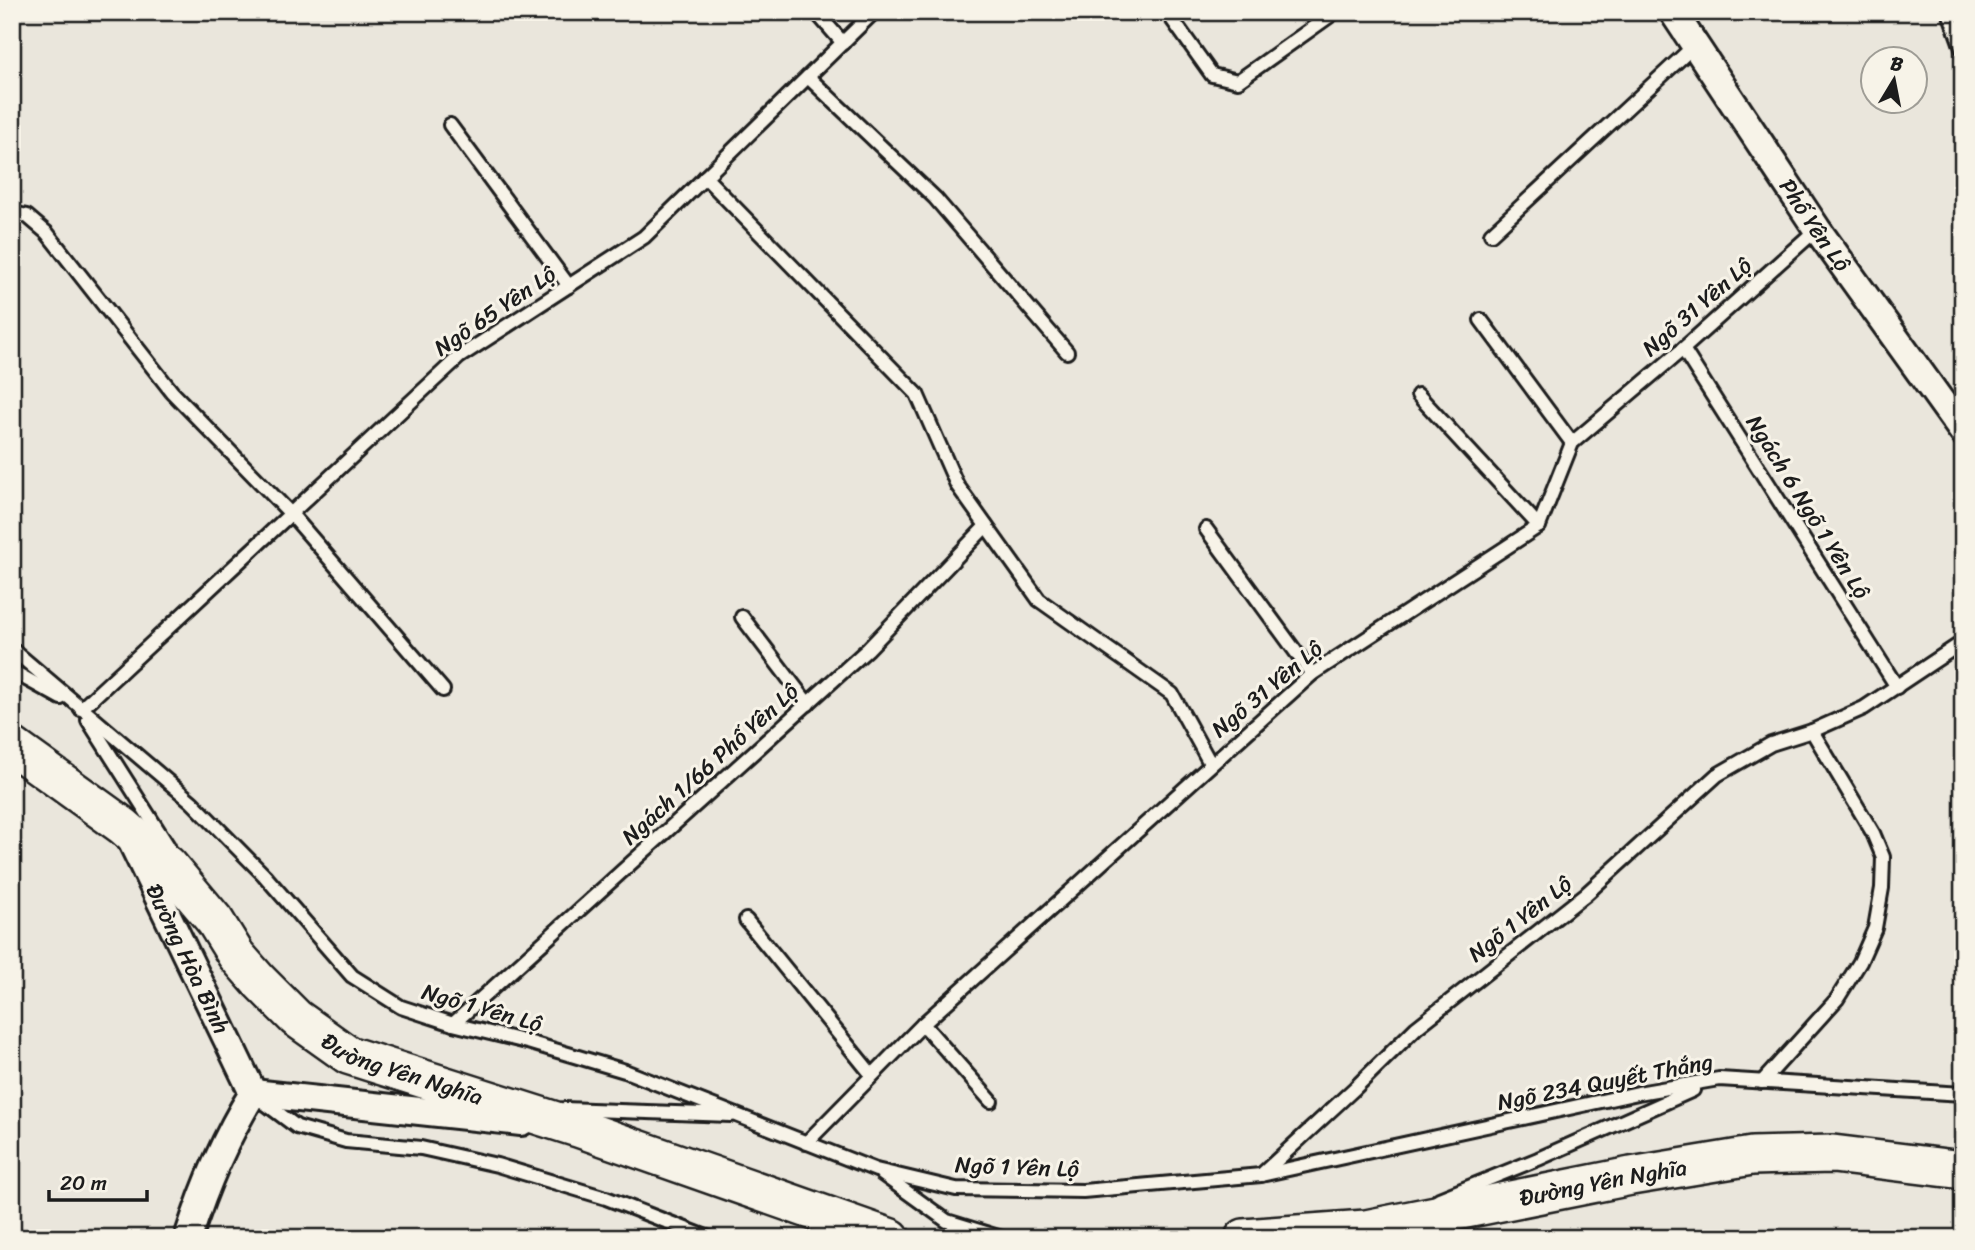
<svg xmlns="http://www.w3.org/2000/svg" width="1975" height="1250" viewBox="0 0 1975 1250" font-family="Sriracha,sans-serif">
<rect width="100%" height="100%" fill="#eae6dc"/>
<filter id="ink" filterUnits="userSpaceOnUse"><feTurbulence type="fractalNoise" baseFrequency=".0143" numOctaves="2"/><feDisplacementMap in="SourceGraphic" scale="14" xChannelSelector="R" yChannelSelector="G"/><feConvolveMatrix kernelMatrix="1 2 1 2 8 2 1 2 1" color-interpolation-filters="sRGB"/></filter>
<g filter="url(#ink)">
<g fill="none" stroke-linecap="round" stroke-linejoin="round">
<defs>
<g id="service">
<polyline points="816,12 843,43"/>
<polyline points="1167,12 1212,75 1238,81 1335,12"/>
<polyline points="1949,12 1963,51"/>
<polyline points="808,77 935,198 1067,352"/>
<polyline points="450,125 569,286"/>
<polyline points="705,177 917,394 957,485 1039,600 1172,694 1210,763"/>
<polyline points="12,213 27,216 47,233 172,392 291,514 443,690"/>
<polyline points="1491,234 1695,45"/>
<polyline points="1481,320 1572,443"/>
<polyline points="1683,349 1897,687"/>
<polyline points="1418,395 1539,526"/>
<polyline points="1206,529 1312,674"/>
<polyline points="742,617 808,704"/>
<polyline points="12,649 192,802 264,875 352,976 401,1007 453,1024 531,1043 625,1071 876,1170 956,1189 1083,1191 1261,1175 1638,1093 1719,1079 1963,1094"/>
<polyline points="12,671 61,698"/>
<polyline points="81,709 459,357 644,237 874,12"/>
<polyline points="88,720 168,846"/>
<polyline points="746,920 872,1075"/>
<polyline points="453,1024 868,649 986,526"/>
<polyline points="923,1024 991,1101"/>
<polyline points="1762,1082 1837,999 1860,962 1875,928 1882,888 1883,857 1873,833 1812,731"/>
<polyline points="258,1098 297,1127 346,1141 421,1148 497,1165 606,1198 709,1238"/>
<polyline points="564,1109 731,1115"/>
<polyline points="806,1143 923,1024 1312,674 1539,526 1572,443 1683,349 1817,229"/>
<polyline points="882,1174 947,1221 1002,1238"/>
<polyline points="1261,1175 1355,1088 1416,1028 1586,894 1717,775 1771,744 1812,731 1864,708 1963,642"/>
<polyline points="1439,1199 1538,1159 1693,1090"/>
</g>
<g id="minor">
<path id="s1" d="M 1673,12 L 1817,229 L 1963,432"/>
<path id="s2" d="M 129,836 L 253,1093"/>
<path d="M 188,1238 C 204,1188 225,1138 253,1093 L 521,1122"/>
</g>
<g id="secondary">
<path id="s3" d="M 12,746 L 123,826 L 168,865 L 215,921 L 236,955 L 258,980 L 296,1018 L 348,1055 L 578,1128 L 891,1238"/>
<path id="s4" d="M 1244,1238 L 1366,1229 L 1631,1176 L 1752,1156 L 1833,1154 L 1963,1170"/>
</g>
</defs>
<use href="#service" stroke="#1c1c1c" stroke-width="18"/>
<use href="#minor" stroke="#1c1c1c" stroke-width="32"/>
<use href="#secondary" stroke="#1c1c1c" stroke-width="42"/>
<use href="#service" stroke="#f7f3e8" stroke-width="12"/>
<use href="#minor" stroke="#f7f3e8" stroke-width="26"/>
<use href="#secondary" stroke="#f7f3e8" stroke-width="37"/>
</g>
</g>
<g text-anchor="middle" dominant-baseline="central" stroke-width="6" stroke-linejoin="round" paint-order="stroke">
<g font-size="23" fill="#1c1c1c" stroke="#f7f3e8">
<text stroke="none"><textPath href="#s1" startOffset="256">Phố Yên Lộ</textPath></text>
<text transform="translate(1697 307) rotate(-41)">Ngõ 31 Yên Lộ</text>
<text transform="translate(495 311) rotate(-34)">Ngõ 65 Yên Lộ</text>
<text transform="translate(1808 507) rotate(58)">Ngách 6 Ngõ 1 Yên Lộ</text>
<text transform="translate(1267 689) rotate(-40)">Ngõ 31 Yên Lộ</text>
<text transform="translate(710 764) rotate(-42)">Ngách 1/66 Phố Yên Lộ</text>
<text transform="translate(1520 919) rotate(-38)">Ngõ 1 Yên Lộ</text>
<text stroke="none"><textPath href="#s2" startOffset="136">Đường Hòa Bình</textPath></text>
<text transform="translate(482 1008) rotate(16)">Ngõ 1 Yên Lộ</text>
<text stroke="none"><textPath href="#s3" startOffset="516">Đường Yên Nghĩa</textPath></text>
<text transform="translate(1605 1082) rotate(-11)">Ngõ 234 Quyết Thắng</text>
<text transform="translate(1017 1167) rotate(2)">Ngõ 1 Yên Lộ</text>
<text stroke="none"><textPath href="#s4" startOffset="364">Đường Yên Nghĩa</textPath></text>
</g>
</g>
<rect width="1975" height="1250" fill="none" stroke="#f7f3e8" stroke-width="42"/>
<rect x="21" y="21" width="1933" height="1208" fill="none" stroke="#1c1c1c" stroke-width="2.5" filter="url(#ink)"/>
<g transform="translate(1894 80) rotate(10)"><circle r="33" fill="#f7f3e8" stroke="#9f9d96" stroke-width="2"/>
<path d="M0-5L12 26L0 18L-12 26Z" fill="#1c1c1c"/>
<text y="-10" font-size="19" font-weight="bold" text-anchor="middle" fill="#1c1c1c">B</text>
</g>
<path d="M49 1190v10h98v-10" fill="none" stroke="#1c1c1c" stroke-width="3.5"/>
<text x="60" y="1190" font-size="21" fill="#1c1c1c" stroke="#f7f3e8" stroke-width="5" paint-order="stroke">20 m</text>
</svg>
